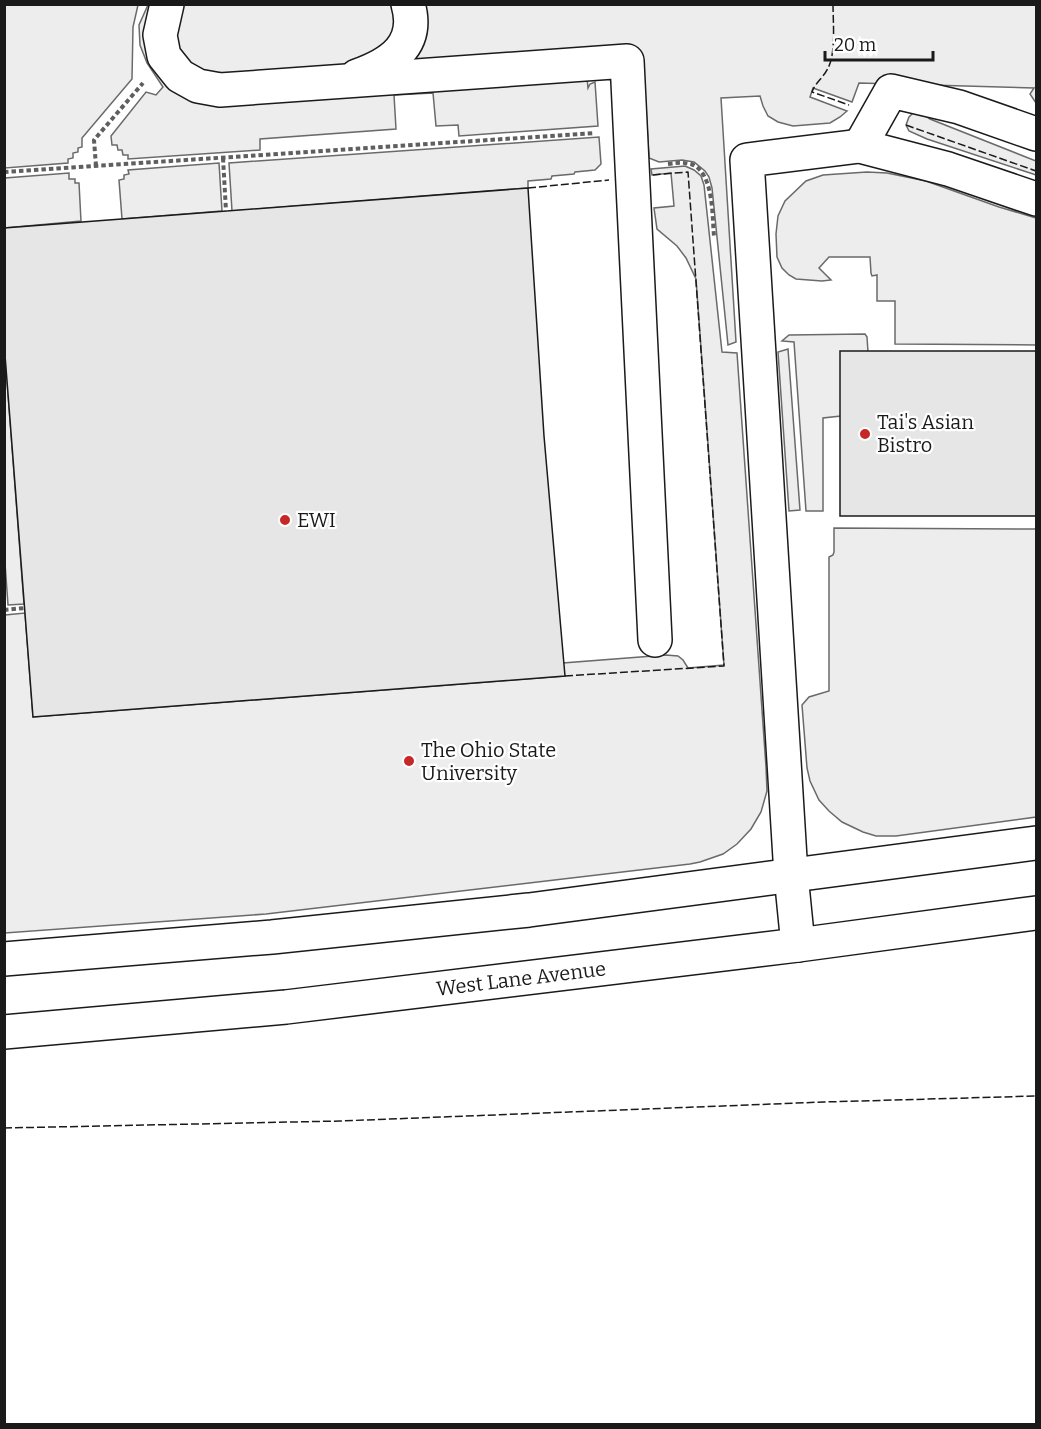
<svg xmlns="http://www.w3.org/2000/svg" width="1041" height="1429" viewBox="0 0 1041 1429" font-family="Bitter,serif">
<rect width="100%" height="100%" fill="#fff"/>
<g fill="#ededed" stroke="#6a6a6a" stroke-width="1.5">
<polygon points="5,4 138,5 133,27 132,79 82,138 82,147 78,148 78,152 73,153 73,158 68,159 68,163 5,168"/>
<polygon points="148,5 1036,5 1036,103 1030,94 1034,88 859,83 852,102 813,88 810,97 847,111 840,117 830,123 793,126 778,122 768,116 763,106 760,96 721,98 736,342 728,345 712,188 709,177 705,171 694,162 682,160 659,162 649,158 644,74 587,78 588,88 590,84 595,82 598,126 459,136 458,125 436,126 433,93 394,95 396,129 260,139 260,150 128,159 128,155 123,155 122,150 118,150 117,145 112,145 111,136 146,92 156,95 163,87 147,63 140,45 139,25"/>
<polygon points="913,113 923,114 930,119 1036,161 1036,175 927,139 909,131 906,125 909,117"/>
<polygon points="599,137 601,164 595,170 575,172 574,174 552,176 551,179 528,181 528,188 232,211 229,163"/>
<polygon points="219,163 222,211 122,219 119,180 124,179 124,175 129,174 128,170"/>
<polygon points="685,166 694,170 701,176 704,185 722,352 737,353 766,767 767,791 761,812 751,829 737,844 723,854 700,862 690,864 266,914 5,933 5,615 25,613 33,717 564,676 563,663 666,655 678,656 683,660 688,668 724,665 696,279 686,258 677,246 657,229 654,208 674,206 671,173 652,175 651,169"/>
<polygon points="867,172 887,173 926,181 999,207 1036,218 1036,345 895,344 895,301 877,301 877,275 872,276 871,273 870,257 829,257 819,268 831,280 822,281 796,279 789,275 782,268 777,257 776,234 778,216 785,201 806,181 823,175"/>
<polygon points="69,173 69,179 75,179 75,183 79,183 81,221 5,228 5,178"/>
<polygon points="865,334 867,337 868,352 841,416 823,418 823,511 806,511 794,342 782,341 789,335"/>
<polygon points="4,342 24,604 8,605 4,549"/>
<polygon points="788,349 800,510 789,511 778,352"/>
<polygon points="834,528 1036,529 1036,817 896,836 876,836 863,832 842,822 829,811 819,800 810,781 807,768 802,705 809,697 829,691 829,557 833,555 834,552"/>
</g>
<g fill="#e6e6e6" stroke="#1a1a1a" stroke-width="1.5">
<polygon points="528,188 544,436 565,676 33,717 4,342 4,228"/>
<rect x="840" y="351" width="196" height="165"/>
</g>
<g fill="none" stroke-linecap="round" stroke-linejoin="round">
<defs>
<g id="minor">
<polyline points="167,4 160,35 164,56 180,76 198,86 220,90 627,61 655,640"/>
<path d="M 357,76 C 391,64 420,45 408,4"/>
<polyline points="860,146 891,91 959,107 1036,134"/>
<polyline points="798,945 791,875 747,160 860,146 948,169 1036,199"/>
</g>
<g id="major">
<polyline points="4,959 272,937 529,910 1036,843"/>
<path id="s1" d="M 4,1032 L 286,1007 L 798,945 L 1036,913"/>
</g>
</defs>
<use href="#minor" stroke="#1a1a1a" stroke-width="36"/>
<use href="#major" stroke="#1a1a1a" stroke-width="36"/>
<g stroke="#5f5f5f" stroke-width="4" stroke-dasharray="4.5 3" stroke-linecap="butt">
<polyline points="223,158 226,211"/>
<path d="M 668,164 C 676,163 683,162 691,164 C 714,172 712,216 714,236"/>
<polyline points="96,166 94,140 143,83"/>
<polyline points="4,172 595,133"/>
<polyline points="4,610 25,608"/>
</g>
<use href="#minor" stroke="#fff" stroke-width="33"/>
<use href="#major" stroke="#fff" stroke-width="33"/>
<g stroke="#1a1a1a" stroke-width="1.5" stroke-dasharray="8 3" stroke-linecap="butt">
<path d="M 833,4 C 833,21 836,54 828,68 C 824,77 815,83 812,92 L 849,105"/>
<polyline points="906,125 1036,171"/>
<polyline points="528,188 609,180"/>
<polyline points="565,676 724,666 688,172 652,175"/>
<polyline points="4,1128 340,1121 824,1102 1036,1096"/>
</g>
</g>
<g fill="#c62828" stroke="#fff" stroke-width="2">
<circle cx="865" cy="434" r="6"/>
<circle cx="285" cy="520" r="6"/>
<circle cx="409" cy="761" r="6"/>
</g>
<g text-anchor="middle" dominant-baseline="central" stroke-width="4.5" stroke-linejoin="round" paint-order="stroke">
<g font-size="20" fill="#1a1a1a" stroke="#fff" text-anchor="start">
<text x="877" y="422">Tai's Asian<tspan x="877" dy="23">Bistro</tspan></text>
<text x="297" y="520">EWI</text>
<text x="421" y="750">The Ohio State<tspan x="421" dy="23">University</tspan></text>
</g>
<g font-size="20" fill="#1a1a1a" stroke="#fff">
<text stroke="none"><textPath href="#s1" startOffset="520">West Lane Avenue</textPath></text>
</g>
</g>
<rect width="1041" height="1429" fill="none" stroke="#1a1a1a" stroke-width="12"/>
<path d="M825 51v9h108v-9" fill="none" stroke="#1a1a1a" stroke-width="3"/>
<text x="834" y="51" font-size="18" fill="#1a1a1a" stroke="#ffffff" stroke-width="4.5" paint-order="stroke">20 m</text>
</svg>
